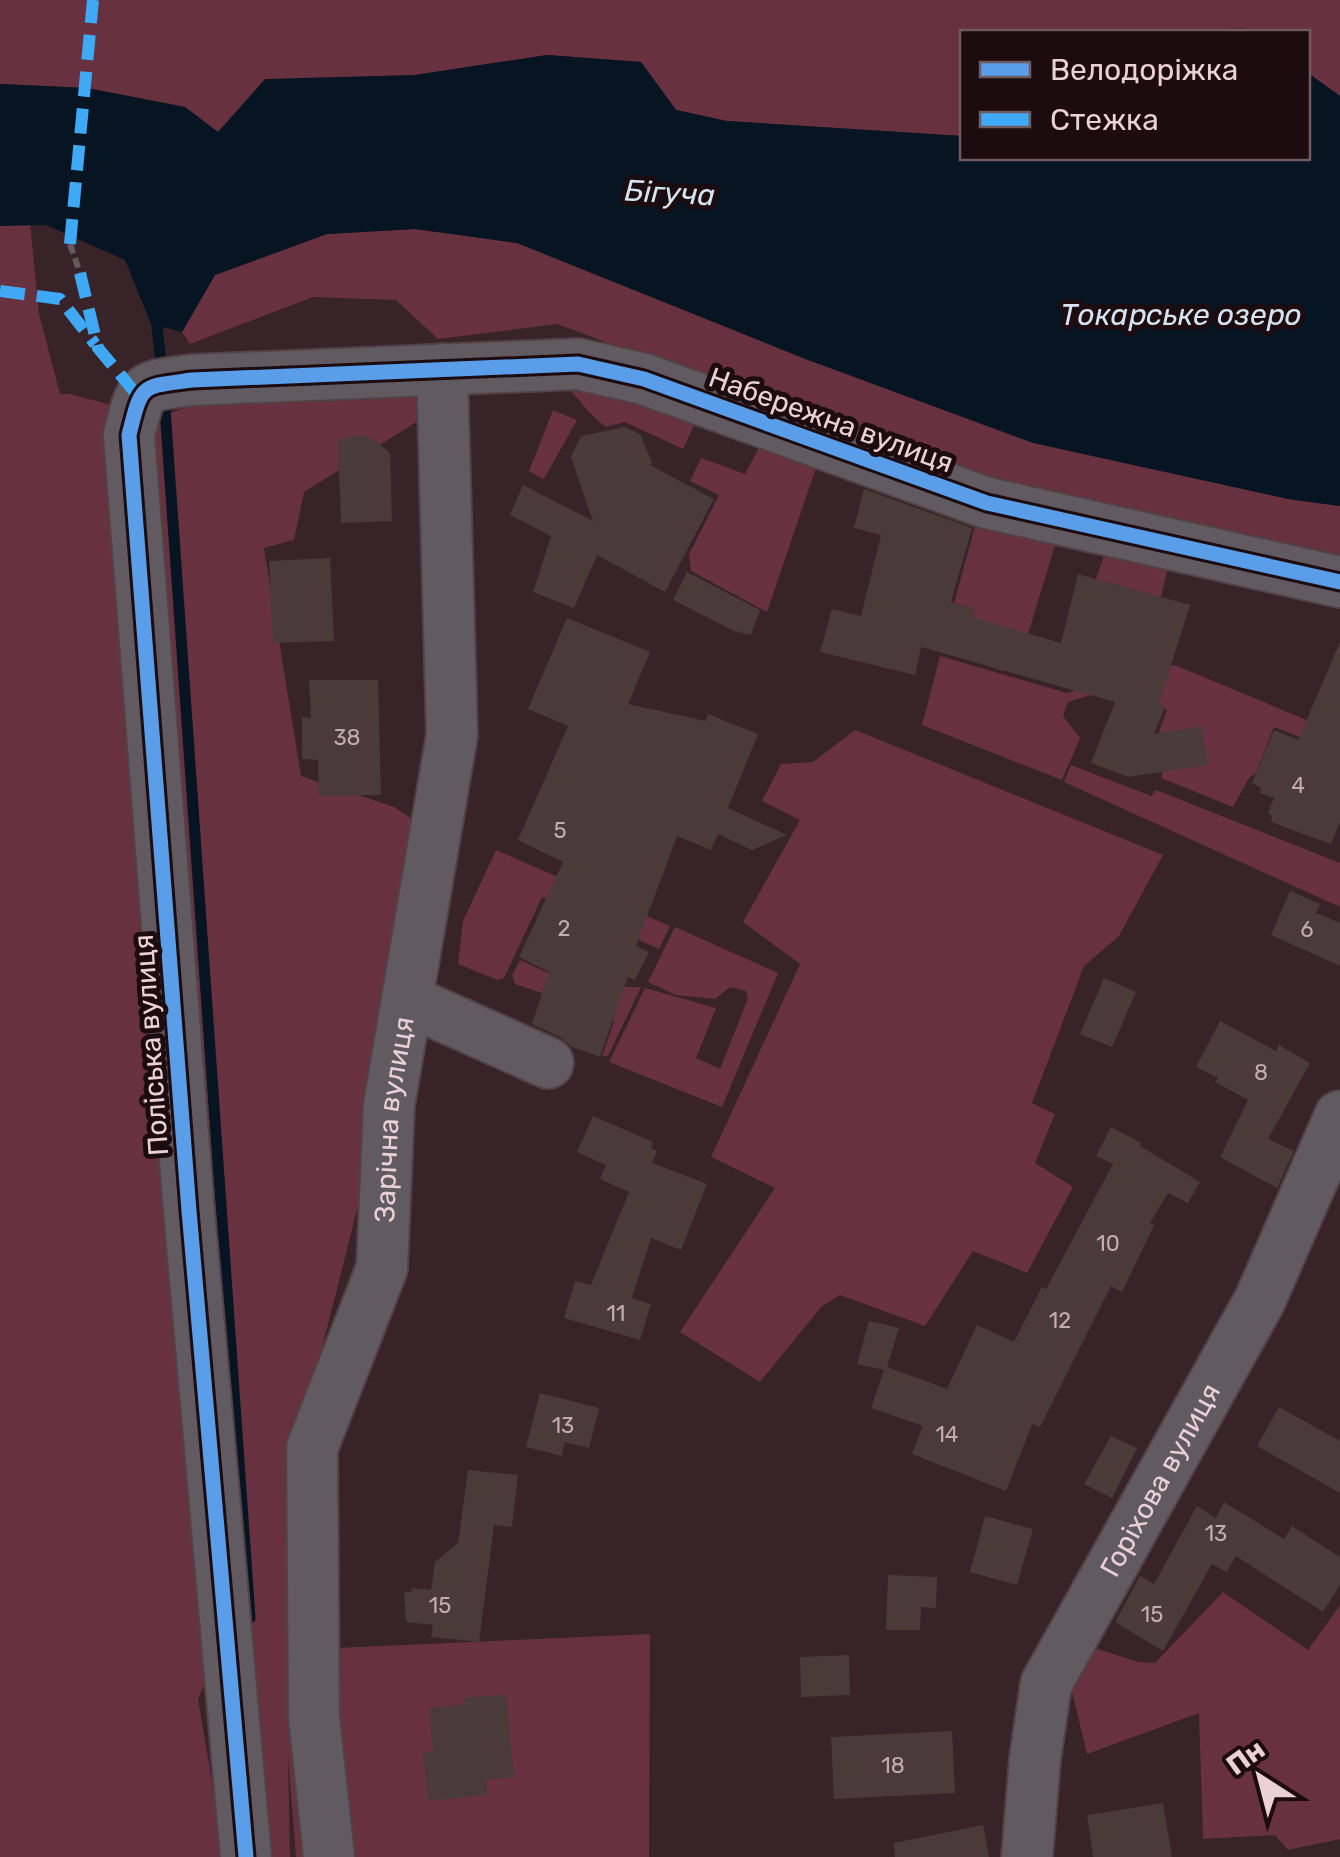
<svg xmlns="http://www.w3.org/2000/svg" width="1340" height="1857" viewBox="0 0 1340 1857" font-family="Rubik,sans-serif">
<rect width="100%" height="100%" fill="#372328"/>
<g fill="#68313f">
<polygon points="0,0 1340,0 1340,96 1308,73 1308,32 1251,32 1244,28 1165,32 962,32 962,136 727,121 676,110 641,62 547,55 415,75 218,132 185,107 87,88 0,84"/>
<polygon points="30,223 39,314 60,394 70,394 119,407 210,1672 198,1699 225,1857 0,1857 0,224"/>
<polygon points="415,229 517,243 808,360 859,376 1288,499 1340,506 1340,572 1017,496 557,324 438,339 396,300 313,297 190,344 182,332 215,275 327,234"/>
<polygon points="290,369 411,380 431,413 304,492 294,540 264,548 301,776 394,807 418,823 391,1030 360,1198 316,1372 292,1650 650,1634 649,1857 296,1857 288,1756 290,1857 257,1857 255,1686 152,420"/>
<path d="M 604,381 L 697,419 L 683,449 L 625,422 L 606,427 C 589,415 580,399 564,385 Z"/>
<polygon points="553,410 577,420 544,479 529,471"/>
<polygon points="760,446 816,468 767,612 691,571 689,554 719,495 690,481 701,458 745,474"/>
<polygon points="977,519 1057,539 1028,634 1014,630 1003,671 979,663 970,623 974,609 954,603"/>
<polygon points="1106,550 1168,567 1161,597 1096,579"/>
<polygon points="940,656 1067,693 1175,665 1340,734 1340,753 1274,727 1256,773 1249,778 1233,807 1161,778 1164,766 1150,756 1167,710 1116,687 1068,702 1063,716 1080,738 1062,780 922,725"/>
<polygon points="855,730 1163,855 1119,936 1084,966 1032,1103 1055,1114 1035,1163 1073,1187 1027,1273 973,1251 925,1326 840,1295 821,1307 760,1382 680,1332 775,1188 711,1157 800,964 743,922 800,820 762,801 781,764 813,762"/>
<polygon points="1071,765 1151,796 1156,790 1340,863 1340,907 1064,782"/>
<polygon points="496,850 670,926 659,949 542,897 504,978 498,980 458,964 463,921"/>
<polygon points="675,927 778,973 722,1107 609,1062 645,988 716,1008 696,1058 720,1069 748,998 746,991 730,987 715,999 676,995 648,982"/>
<polygon points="520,960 570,983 560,999 515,984 512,975"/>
<polygon points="608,987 641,987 608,1056 602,1056 614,1022 578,1009"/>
<polygon points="1223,1592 1308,1650 1340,1605 1340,1839 1288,1850 1275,1835 1203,1839 1199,1713 1087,1754 1072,1692 1091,1647 1139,1662 1155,1663"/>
</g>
<polygon fill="#071422" points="547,55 641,62 676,110 727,121 962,136 962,158 1308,158 1308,73 1340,96 1340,506 1288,499 1033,443 808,360 517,243 415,229 327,234 215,275 182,332 151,324 125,260 46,225 0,226 0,84 87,88 185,107 218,132 265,79 415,75"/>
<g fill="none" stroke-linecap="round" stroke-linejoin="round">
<g stroke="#071422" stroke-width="11">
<polyline points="155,310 162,372"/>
<polyline points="164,395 250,1618"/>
</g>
</g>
<g fill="#4a3b38">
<polygon points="625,427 640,434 652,462 650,465 714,499 665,592 597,555 574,608 533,592 551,536 510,515 523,485 593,521 571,457 581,436"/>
<polygon points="352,436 369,436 390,453 392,521 341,523 338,441"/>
<polygon points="864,489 972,528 951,602 974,609 972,617 1061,643 1078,574 1190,605 1159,704 1165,707 1154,734 1201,726 1208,765 1128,777 1091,763 1115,702 921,647 915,675 820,652 832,609 861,616 881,535 854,528"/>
<polygon points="330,558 334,641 273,643 269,561"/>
<polygon points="687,572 760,610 751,635 734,631 673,600"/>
<polygon points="567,618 650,652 628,704 706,721 708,714 758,734 728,808 787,835 752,850 718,834 711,850 677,836 636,946 649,952 635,980 628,977 600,1057 572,1047 560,1037 532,1024 549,972 519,957 563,862 518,840 568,726 528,709"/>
<polygon points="1340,642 1340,822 1331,844 1271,822 1272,816 1268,813 1274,798 1260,793 1261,788 1252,783 1274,730 1298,740"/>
<polygon points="309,680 378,680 381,795 319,796 318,760 302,759 302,717 311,718"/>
<polygon points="1290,891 1320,904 1316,913 1340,923 1340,966 1271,935"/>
<polygon points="1104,978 1136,992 1112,1047 1080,1034"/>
<polygon points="1220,1021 1276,1051 1279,1045 1310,1063 1268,1139 1294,1151 1277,1188 1220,1157 1248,1100 1215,1082 1218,1078 1196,1067"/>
<polygon points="593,1116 653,1142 651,1148 657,1151 652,1163 707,1184 681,1250 651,1238 632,1298 651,1304 640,1340 564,1318 575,1281 591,1285 629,1192 600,1179 606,1165 577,1152"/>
<polygon points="1111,1127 1141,1143 1140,1146 1200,1182 1188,1203 1168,1193 1150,1223 1154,1225 1122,1292 1111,1286 1040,1427 1032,1424 1006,1491 912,1454 923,1426 871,1408 884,1370 857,1364 869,1321 899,1328 887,1367 947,1389 977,1325 1014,1342 1042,1287 1046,1289 1113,1164 1096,1156"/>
<polygon points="540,1393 599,1408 589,1448 565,1442 562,1456 526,1447"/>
<polygon points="1279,1407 1340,1441 1340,1493 1257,1446"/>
<polygon points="1111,1436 1137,1448 1112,1498 1084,1484"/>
<polygon points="468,1470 518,1475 512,1527 494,1525 479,1642 431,1637 433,1625 406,1622 404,1592 411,1592 412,1588 431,1590 435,1562 458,1543"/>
<polygon points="1224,1502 1284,1539 1292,1526 1340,1557 1340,1585 1323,1612 1236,1556 1227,1572 1212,1564 1163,1651 1115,1622 1140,1576 1154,1584 1197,1506 1216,1518"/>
<polygon points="985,1516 1033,1529 1017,1585 970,1572"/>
<polygon points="888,1575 937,1577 936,1608 921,1607 920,1630 886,1630"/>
<polygon points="849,1655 850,1695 801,1697 800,1657"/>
<polygon points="506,1694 514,1777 486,1780 487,1795 428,1801 423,1752 433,1752 429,1708 465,1704 464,1698"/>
<polygon points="952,1731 955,1793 834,1799 831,1737"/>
<polygon points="1163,1803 1172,1857 1093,1857 1087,1815"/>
<polygon points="983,1825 989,1857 895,1857 894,1843"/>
</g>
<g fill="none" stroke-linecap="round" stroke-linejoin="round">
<defs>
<g id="minor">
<polyline points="407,1000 548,1063"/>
<path d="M 246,1857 L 189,1211 L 129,435 C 142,383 140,387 192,380 L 578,364 L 644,379 L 987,503 L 1340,582"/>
<path id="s1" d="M 329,1857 L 314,1717 L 312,1448 L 382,1268 L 389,1105 L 452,735 L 442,369"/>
<path id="s2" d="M 1027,1857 L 1035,1759 L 1046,1684 L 1260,1300 L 1340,1116"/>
</g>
</defs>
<use href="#minor" stroke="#524145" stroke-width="54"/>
<polyline stroke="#625a5e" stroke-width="6" stroke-dasharray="10 5" stroke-linecap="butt" points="70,244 80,273"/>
<use href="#minor" stroke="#615a60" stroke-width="50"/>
<g stroke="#3fa9f5" stroke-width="12" stroke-dasharray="25 12" stroke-linecap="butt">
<polyline points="70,244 93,0"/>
<polyline points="80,273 98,348 138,396"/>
<polyline points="0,291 60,299 95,344"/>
</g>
<defs>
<path id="cycleway" d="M 246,1857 L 189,1211 L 129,435 C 142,383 140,387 192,380 L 578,364 L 644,379 L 987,503 L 1340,582"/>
</defs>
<use href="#cycleway" stroke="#1c0b0f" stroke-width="21"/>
<use href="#cycleway" stroke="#5a9eea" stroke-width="15"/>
</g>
<g text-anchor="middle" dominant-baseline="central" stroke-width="10" stroke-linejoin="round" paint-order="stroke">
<g font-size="22" fill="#c3acae">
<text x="347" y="737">38</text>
<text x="1298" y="785">4</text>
<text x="560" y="830">5</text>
<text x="564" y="928">2</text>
<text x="1307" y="929">6</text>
<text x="1261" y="1072">8</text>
<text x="1108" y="1243">10</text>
<text x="616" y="1313">11</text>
<text x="1060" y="1320">12</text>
<text x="563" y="1425">13</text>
<text x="947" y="1434">14</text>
<text x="1216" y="1533">13</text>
<text x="440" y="1605">15</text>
<text x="1152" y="1614">15</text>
<text x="893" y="1765">18</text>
</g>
<g font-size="28" fill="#ebd1d6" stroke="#1c0b0f">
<text transform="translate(831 420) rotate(20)">Набережна вулиця</text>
<text transform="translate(151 1045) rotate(-94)">Поліська вулиця</text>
<text stroke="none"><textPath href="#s1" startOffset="752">Зарічна вулиця</textPath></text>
<text stroke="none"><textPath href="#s2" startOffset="408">Горіхова вулиця</textPath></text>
</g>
<g font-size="30" font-style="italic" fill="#d4e4f2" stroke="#1c0b0f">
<text transform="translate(670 193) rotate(3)">Бігуча</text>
<text x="1181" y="315">Токарське озеро</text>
</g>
</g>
<rect x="960" y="30" width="350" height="130" fill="#1c0b0f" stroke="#6f5a5f" stroke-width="2.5"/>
<rect x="980" y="62" width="50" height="15" fill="#5a9eea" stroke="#6f5a5f" stroke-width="2.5"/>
<text x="1050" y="80" font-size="30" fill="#ebd1d6">Велодоріжка</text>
<rect x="980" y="112" width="50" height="15" fill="#3fa9f5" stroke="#6f5a5f" stroke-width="2.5"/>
<text x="1050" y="130" font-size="30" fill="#ebd1d6">Стежка</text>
<g transform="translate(1260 1777) rotate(324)" stroke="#1c0b0f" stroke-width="8" paint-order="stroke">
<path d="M0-8L18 38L0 25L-18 38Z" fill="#ebd1d6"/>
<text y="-15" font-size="28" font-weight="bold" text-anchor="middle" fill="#ebd1d6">Пн</text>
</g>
</svg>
